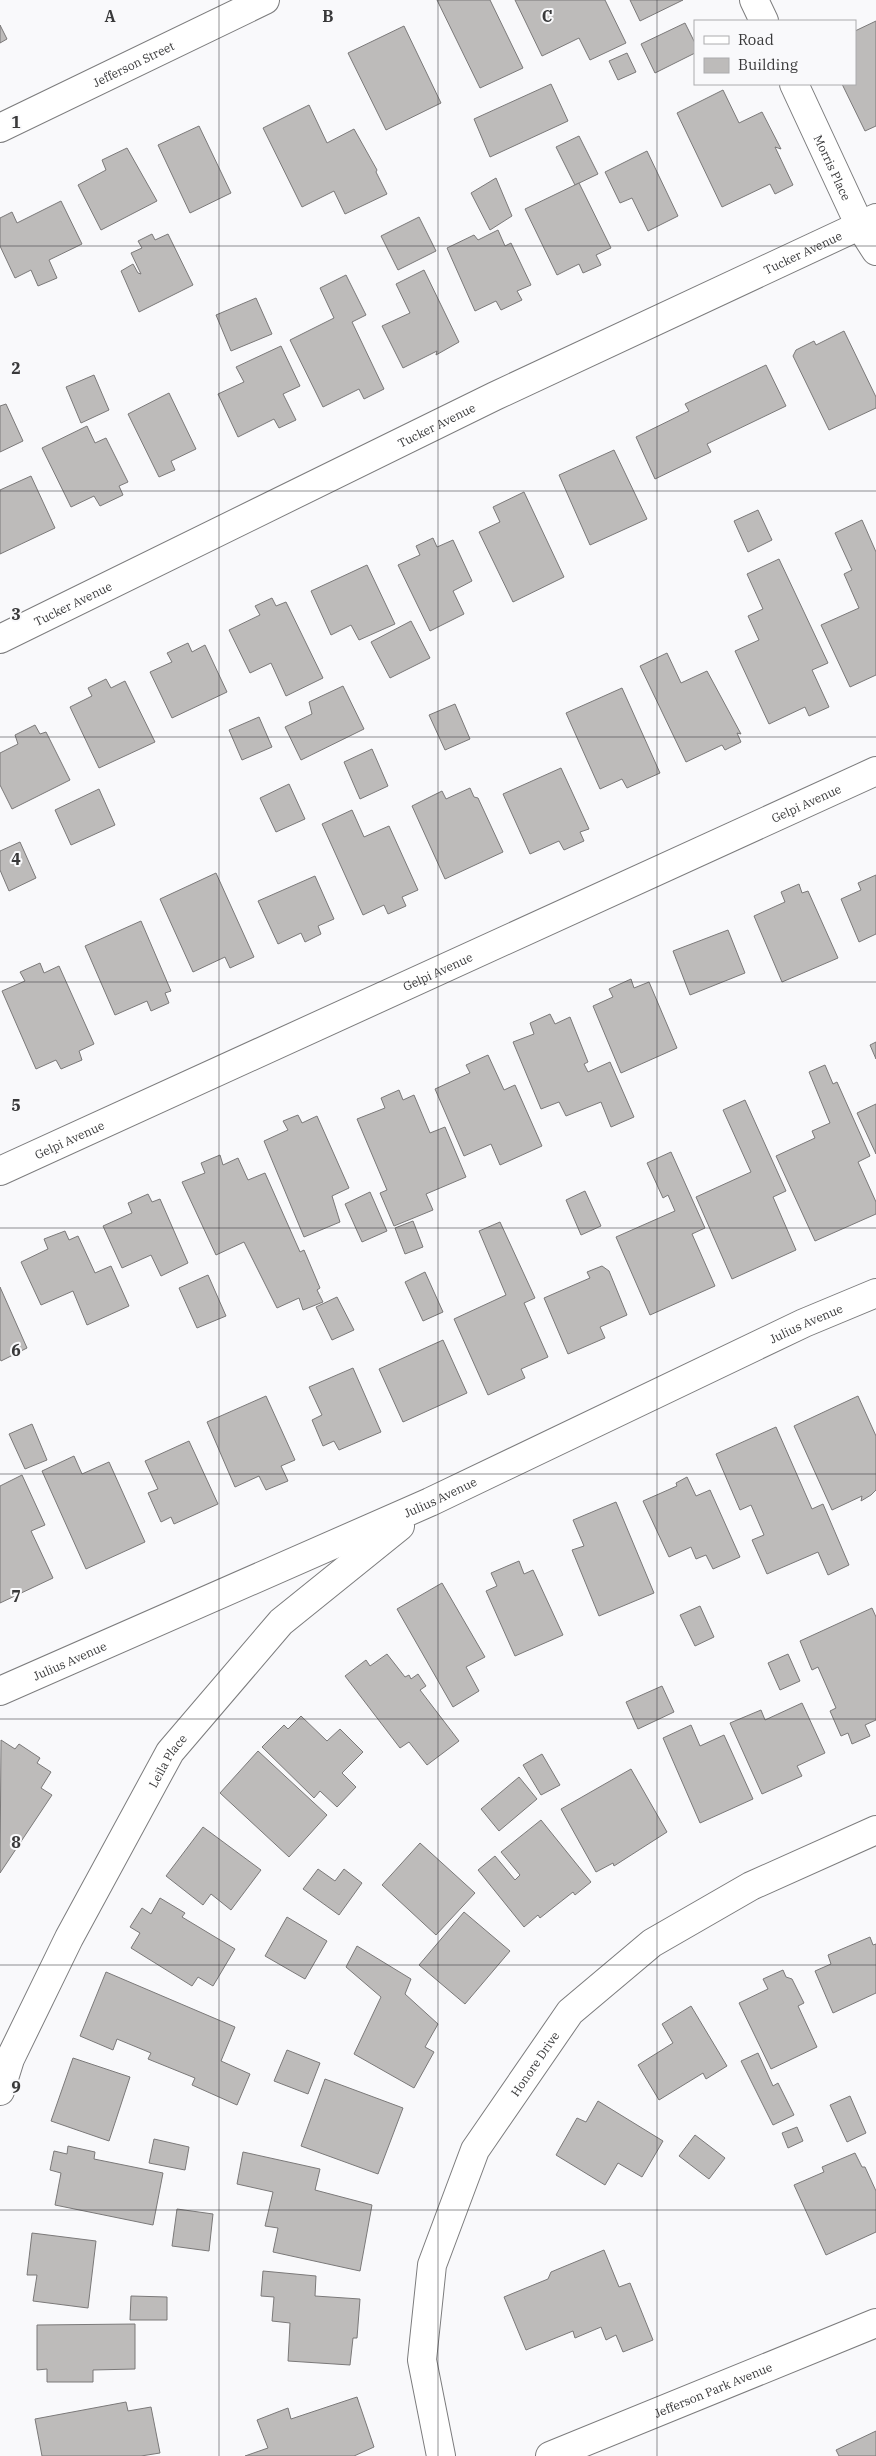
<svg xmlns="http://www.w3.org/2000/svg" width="876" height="2456" viewBox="0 0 876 2456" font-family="'IBM Plex Serif',serif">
<rect width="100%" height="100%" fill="#f9f9fb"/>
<g fill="#bdbbba" stroke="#7b7979">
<polygon points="437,0 490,0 523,68 480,88"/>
<polygon points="515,0 605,0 626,43 590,60 579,38 542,56"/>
<polygon points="630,0 683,0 640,21"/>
<polygon points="876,21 876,126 865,131 842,84 855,84 855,31"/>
<polygon points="685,23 695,43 695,53 655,73 641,44"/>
<polygon points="0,25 7,39 0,43"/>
<polygon points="404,26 441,103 386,130 348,53"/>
<polygon points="627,53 636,72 618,80 609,61"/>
<polygon points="551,84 568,121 490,157 474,119"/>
<polygon points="723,90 739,123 762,112 781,149 775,147 793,185 775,194 770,184 722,207 677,113"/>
<polygon points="309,105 327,143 354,129 377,170 376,172 387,194 345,214 334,191 302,207 263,128"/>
<polygon points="199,126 231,193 190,213 158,145"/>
<polygon points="579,136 598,174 575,185 556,147"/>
<polygon points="127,148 157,201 101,230 78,185 106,170 102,160"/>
<polygon points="647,151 678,216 648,231 632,198 620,203 605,172"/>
<polygon points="496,178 512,216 490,230 471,193"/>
<polygon points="579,183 611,248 596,255 601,265 583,273 579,264 557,275 525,209"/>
<polygon points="61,201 82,244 49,260 57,278 38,286 31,270 15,278 0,246 0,218 12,212 17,223"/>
<polygon points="419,217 436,251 398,270 381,236"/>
<polygon points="498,230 505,246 511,243 531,285 517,291 522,300 501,310 496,301 475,311 447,248 474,235 478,240"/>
<polygon points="152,234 155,240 168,234 193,285 139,312 121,271 133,264 138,273 141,274 131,253 142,248 138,241"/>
<polygon points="424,270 459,342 436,355 437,351 403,368 382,326 410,313 396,284"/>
<polygon points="346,275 366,315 352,322 384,389 364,399 359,389 323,407 290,340 334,318 320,288"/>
<polygon points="256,298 272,334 231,351 216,315"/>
<polygon points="844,331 876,397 876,408 829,430 793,356 796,350 814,341 816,345"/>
<polygon points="281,346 300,386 283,394 296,420 279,428 274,419 238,437 218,394 244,382 236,367"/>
<polygon points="766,365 786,406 707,444 711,452 655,479 636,437 689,411 685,404"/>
<polygon points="94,375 109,410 81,423 66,387"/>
<polygon points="169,393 196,449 171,461 175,470 159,477 128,414"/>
<polygon points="6,404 23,441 0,452 0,406"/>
<polygon points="87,426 95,443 106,438 128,482 119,486 123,495 100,506 94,496 71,507 42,448"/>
<polygon points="614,450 647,519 590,545 559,475"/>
<polygon points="31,476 55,528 0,554 0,490"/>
<polygon points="524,492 564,577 513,602 479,532 500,522 493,507"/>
<polygon points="758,510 772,540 748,552 734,521"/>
<polygon points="862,520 876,552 876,675 850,687 821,625 859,608 844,574 852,570 835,533"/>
<polygon points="433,538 437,547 453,540 472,581 453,591 464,614 430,631 398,565 420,555 416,546"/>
<polygon points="779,559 828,663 812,670 829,707 809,716 805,707 769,724 735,651 759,640 748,616 763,609 747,574"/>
<polygon points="367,565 395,624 359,640 351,625 331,635 311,591"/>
<polygon points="272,598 276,606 286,602 323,678 286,696 271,663 250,673 229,630 260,615 255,606"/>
<polygon points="411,621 430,658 390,678 371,642"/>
<polygon points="188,643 192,652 205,645 227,692 172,718 150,672 172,662 167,653"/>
<polygon points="667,653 681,683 707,671 741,734 737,733 741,742 725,750 722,745 686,762 640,666"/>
<polygon points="106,679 111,688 125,681 155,742 99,768 70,707 92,696 88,688"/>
<polygon points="343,686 364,729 301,760 285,727 312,714 309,702"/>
<polygon points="622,688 660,773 627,788 622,779 600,789 566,713"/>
<polygon points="455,704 470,739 445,750 429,715"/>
<polygon points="259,717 272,747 242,760 229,730"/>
<polygon points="35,725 40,734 46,732 70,780 12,809 0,785 0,753 18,744 15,735"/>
<polygon points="372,749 388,786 360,799 344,762"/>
<polygon points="561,768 589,829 580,832 584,841 564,850 559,841 530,854 503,794"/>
<polygon points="289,784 305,819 276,832 260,798"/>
<polygon points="470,788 474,797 478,798 503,852 445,879 412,806 442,791 446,799"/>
<polygon points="99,789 115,825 71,845 55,810"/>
<polygon points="352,810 364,837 389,826 418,890 402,897 406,906 388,914 384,905 363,915 322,824"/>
<polygon points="20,842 36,878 9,891 0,870 0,851"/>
<polygon points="216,873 254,957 230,968 225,957 193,972 160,899"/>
<polygon points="876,875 876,934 859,942 841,899 861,890 858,883"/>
<polygon points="315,876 334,919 318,926 321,934 305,942 301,933 278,944 258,901"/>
<polygon points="799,884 802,893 808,891 838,958 782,982 754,916 785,902 781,892"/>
<polygon points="141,921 171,991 165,993 169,1003 151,1011 147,1001 115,1015 85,946"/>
<polygon points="728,930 745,973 690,995 673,951"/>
<polygon points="40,963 44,973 59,966 94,1044 79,1051 82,1060 61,1069 56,1060 36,1069 2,991 25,981 20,972"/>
<polygon points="631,979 634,988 649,982 677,1048 621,1073 593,1006 613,997 609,989"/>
<polygon points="550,1014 555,1024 570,1017 588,1062 584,1064 588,1072 610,1062 634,1117 611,1127 601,1102 566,1116 559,1102 541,1109 513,1042 534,1034 530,1023"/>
<polygon points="876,1042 876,1059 870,1045"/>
<polygon points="488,1055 504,1090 515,1085 542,1146 500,1165 491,1144 464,1156 435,1089 470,1073 466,1065"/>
<polygon points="825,1065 833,1084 837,1082 870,1156 858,1162 876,1202 876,1214 815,1241 776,1156 815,1138 812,1131 830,1123 809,1072"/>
<polygon points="399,1090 403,1100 414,1095 430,1133 445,1127 466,1177 426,1194 433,1210 394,1226 380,1193 387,1190 357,1119 385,1108 381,1098"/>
<polygon points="745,1100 786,1191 773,1197 796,1250 732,1279 696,1197 751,1172 723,1110"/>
<polygon points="876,1104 876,1154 857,1113"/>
<polygon points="298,1115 302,1123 317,1116 349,1188 332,1196 340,1222 304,1237 264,1141 288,1130 283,1121"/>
<polygon points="671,1152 705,1228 692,1234 715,1286 650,1315 616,1237 675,1211 668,1195 663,1198 647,1163"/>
<polygon points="220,1155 223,1165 238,1158 248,1180 265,1173 300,1252 304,1250 320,1288 317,1290 323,1302 303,1310 299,1298 277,1308 244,1242 216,1255 182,1182 205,1173 201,1163"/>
<polygon points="585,1191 601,1226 581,1235 566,1200"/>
<polygon points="370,1192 387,1231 362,1242 345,1204"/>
<polygon points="148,1194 152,1202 160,1199 188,1263 161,1276 151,1255 122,1268 103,1226 132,1213 128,1203"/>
<polygon points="413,1221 423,1247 405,1254 395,1228"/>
<polygon points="500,1222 535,1298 524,1303 548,1357 521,1369 525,1378 488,1395 454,1319 506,1295 479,1231"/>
<polygon points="65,1231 69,1240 78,1236 95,1273 111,1266 129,1306 87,1325 73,1291 41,1305 21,1262 48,1249 44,1239"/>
<polygon points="602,1266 609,1271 627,1315 600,1327 605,1338 568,1354 544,1298 590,1278 587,1272"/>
<polygon points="425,1272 443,1312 423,1321 405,1282"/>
<polygon points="208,1275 226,1316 197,1328 179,1288"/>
<polygon points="0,1287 27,1348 1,1361 0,1359"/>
<polygon points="337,1297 354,1330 332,1340 316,1307"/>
<polygon points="443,1340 467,1393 403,1422 379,1369"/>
<polygon points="353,1368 381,1432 339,1450 334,1441 323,1446 312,1420 322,1415 309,1387"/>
<polygon points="266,1396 295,1460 281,1466 288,1481 266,1490 259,1476 235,1487 207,1422"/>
<polygon points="858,1396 876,1436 876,1490 871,1495 861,1501 862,1496 832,1510 794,1426"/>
<polygon points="32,1424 47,1460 25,1469 9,1434"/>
<polygon points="776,1427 812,1509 823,1504 849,1565 828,1575 818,1552 767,1574 752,1540 764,1535 751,1505 740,1510 716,1454"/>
<polygon points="189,1441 218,1504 174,1524 171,1517 161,1522 148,1493 158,1489 145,1461"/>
<polygon points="74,1456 82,1474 109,1462 145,1542 86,1569 42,1471"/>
<polygon points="22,1475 45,1525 31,1531 53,1578 0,1603 0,1486"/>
<polygon points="687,1477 696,1496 710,1490 740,1557 713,1569 706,1555 696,1559 691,1547 669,1557 643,1501 677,1486 676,1483"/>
<polygon points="616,1502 654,1593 599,1616 572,1550 584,1546 573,1520"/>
<polygon points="519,1561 524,1574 533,1570 563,1635 515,1656 486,1591 497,1586 491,1573"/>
<polygon points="442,1583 485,1657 466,1667 479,1691 453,1707 397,1609"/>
<polygon points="700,1606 714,1637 695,1646 680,1615"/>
<polygon points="872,1608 876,1617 876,1720 865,1725 870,1736 852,1744 848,1733 841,1736 830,1711 836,1708 818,1667 812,1670 800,1641"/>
<polygon points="387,1654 405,1677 409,1675 411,1679 418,1674 426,1686 420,1690 459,1741 427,1765 409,1742 400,1748 345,1676 366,1660 370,1666"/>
<polygon points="788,1654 800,1681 780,1690 768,1663"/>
<polygon points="662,1686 674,1712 638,1729 626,1702"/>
<polygon points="802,1703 825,1753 797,1766 802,1776 762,1794 730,1723 761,1710 765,1720"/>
<polygon points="301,1716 327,1741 340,1729 363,1752 342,1773 356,1787 337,1807 320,1791 314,1798 262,1747 284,1725 288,1729"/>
<polygon points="691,1725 700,1746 724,1735 753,1799 700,1823 663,1738"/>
<polygon points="1,1740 15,1749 19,1744 40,1758 37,1763 51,1772 41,1788 52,1795 0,1873"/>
<polygon points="258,1751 327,1815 289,1857 220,1793"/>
<polygon points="542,1754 560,1785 541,1795 523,1765"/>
<polygon points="631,1769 667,1832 614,1866 613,1863 596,1872 561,1809"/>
<polygon points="519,1777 537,1799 499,1831 481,1809"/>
<polygon points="541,1820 591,1882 575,1895 573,1892 540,1918 538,1915 524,1927 478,1870 495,1856 515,1880 520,1875 501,1852"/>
<polygon points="203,1827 261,1870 231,1910 211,1894 203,1905 166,1876"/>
<polygon points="420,1843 475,1893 436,1935 382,1885"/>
<polygon points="318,1869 335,1881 344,1869 362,1883 339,1915 303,1889"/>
<polygon points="160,1898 185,1913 182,1917 235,1949 213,1986 198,1977 192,1986 131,1948 140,1933 130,1927 142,1908 151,1914"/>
<polygon points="464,1912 510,1951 465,2004 419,1965"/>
<polygon points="287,1917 327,1941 305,1979 265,1956"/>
<polygon points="870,1937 873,1945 876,1944 876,1993 833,2013 815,1971 831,1964 828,1955"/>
<polygon points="357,1946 411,1979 405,1994 438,2024 425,2047 434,2052 414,2088 354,2054 381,1997 346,1967"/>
<polygon points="783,1970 786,1977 792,1979 804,2003 798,2006 817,2047 771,2069 739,2003 768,1989 763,1979"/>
<polygon points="106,1972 235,2027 221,2061 250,2074 237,2105 192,2085 195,2078 148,2059 151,2053 117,2039 113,2050 80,2036"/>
<polygon points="691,2006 727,2066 706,2079 703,2073 659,2100 638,2065 673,2043 662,2024"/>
<polygon points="287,2050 320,2063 308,2094 274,2081"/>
<polygon points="758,2053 773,2086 778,2083 794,2115 773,2125 741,2061"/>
<polygon points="73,2058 130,2077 109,2141 51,2121"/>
<polygon points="325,2079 403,2108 378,2174 301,2146"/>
<polygon points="850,2096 866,2133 847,2142 830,2105"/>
<polygon points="598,2101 663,2141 642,2177 618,2163 605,2185 556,2155 577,2118 586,2122"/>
<polygon points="797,2127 803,2141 788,2148 782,2133"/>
<polygon points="695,2135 725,2158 709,2179 679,2156"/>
<polygon points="154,2139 189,2147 185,2170 149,2163"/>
<polygon points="68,2146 95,2152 94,2159 163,2173 153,2225 55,2205 61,2173 50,2170 54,2151 67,2154"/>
<polygon points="243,2152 320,2169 315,2190 372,2205 360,2271 273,2252 278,2228 265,2226 273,2192 237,2184"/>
<polygon points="855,2153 862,2167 865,2167 876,2191 876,2232 826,2255 794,2185 824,2172 822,2167"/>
<polygon points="177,2209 213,2214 209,2251 172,2246"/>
<polygon points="32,2233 96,2241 88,2308 33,2301 37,2275 27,2275"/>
<polygon points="604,2250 619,2287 630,2283 653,2340 623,2352 616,2335 606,2340 601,2327 575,2338 573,2331 526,2350 504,2297 548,2279 551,2272"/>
<polygon points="263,2271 316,2276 315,2296 360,2299 357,2338 353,2338 350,2365 288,2361 290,2323 272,2321 274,2297 261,2296"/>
<polygon points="131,2296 167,2297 167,2320 130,2320"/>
<polygon points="135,2324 135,2369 93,2370 93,2382 47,2382 47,2369 37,2370 37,2325"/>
<polygon points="357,2397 374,2447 354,2456 245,2456 268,2448 257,2420 288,2408 291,2419"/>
<polygon points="126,2402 128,2411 151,2407 160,2453 141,2456 42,2456 35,2419"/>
<polygon points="876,2431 876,2456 839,2456 836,2450"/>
</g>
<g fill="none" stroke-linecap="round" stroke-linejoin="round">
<defs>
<g id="minor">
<polyline points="754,0 764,21"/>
<path id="s1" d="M 794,84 L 860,226 L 876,251"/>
<path id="s2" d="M 0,128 L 265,0"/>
<path id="s3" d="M 0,639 L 495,396 L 876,218"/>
<path id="s4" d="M 0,1171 L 876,771"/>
<path id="s5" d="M 0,1691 L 430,1502 L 804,1323 L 876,1293"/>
<path id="s6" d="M 0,2091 L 10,2059 L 69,1938 L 170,1752 L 281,1622 L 400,1526"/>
<path id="s7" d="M 441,2456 L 422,2360 L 432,2265 L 475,2150 L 570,2012 L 652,1943 L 751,1886 L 876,1830"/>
<path id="s8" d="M 550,2456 L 876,2323"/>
</g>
</defs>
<use href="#minor" stroke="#7c7c7d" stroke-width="30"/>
<use href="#minor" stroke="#fff" stroke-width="28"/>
</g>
<path fill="none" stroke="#39393a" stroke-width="1" stroke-opacity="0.55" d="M 219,0 L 219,2456M 438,0 L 438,2456M 657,0 L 657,2456M 0,246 L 876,246M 0,491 L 876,491M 0,737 L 876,737M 0,982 L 876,982M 0,1228 L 876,1228M 0,1474 L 876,1474M 0,1719 L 876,1719M 0,1965 L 876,1965M 0,2210 L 876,2210"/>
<g text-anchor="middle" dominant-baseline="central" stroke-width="4" stroke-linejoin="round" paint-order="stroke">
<g font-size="12" fill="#39393a" stroke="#f9f9fb">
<text stroke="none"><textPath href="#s2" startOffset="148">Jefferson Street</textPath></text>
<text stroke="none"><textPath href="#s1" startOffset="92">Morris Place</textPath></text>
<text stroke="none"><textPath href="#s3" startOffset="891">Tucker Avenue</textPath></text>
<text stroke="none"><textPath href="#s3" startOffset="486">Tucker Avenue</textPath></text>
<text stroke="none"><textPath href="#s3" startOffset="81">Tucker Avenue</textPath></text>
<text stroke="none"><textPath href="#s4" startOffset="886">Gelpi Avenue</textPath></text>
<text stroke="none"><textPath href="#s4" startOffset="481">Gelpi Avenue</textPath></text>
<text stroke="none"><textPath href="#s4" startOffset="76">Gelpi Avenue</textPath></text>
<text stroke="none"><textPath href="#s5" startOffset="886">Julius Avenue</textPath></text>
<text stroke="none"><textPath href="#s5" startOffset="481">Julius Avenue</textPath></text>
<text stroke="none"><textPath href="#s5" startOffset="76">Julius Avenue</textPath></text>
<text stroke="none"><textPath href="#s6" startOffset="371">Leila Place</textPath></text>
<text stroke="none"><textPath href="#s7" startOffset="421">Honore Drive</textPath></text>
<text stroke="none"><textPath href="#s8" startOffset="176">Jefferson Park Avenue</textPath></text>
</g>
</g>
<g font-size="16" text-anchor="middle" font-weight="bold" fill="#39393a" stroke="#f9f9fb" stroke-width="4" stroke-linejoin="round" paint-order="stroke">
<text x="110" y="22">A</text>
<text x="328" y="22">B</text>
<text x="547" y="22">C</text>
<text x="16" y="128">1</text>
<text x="16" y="374">2</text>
<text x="16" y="620">3</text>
<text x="16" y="865">4</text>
<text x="16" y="1111">5</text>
<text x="16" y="1356">6</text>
<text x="16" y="1602">7</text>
<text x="16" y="1848">8</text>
<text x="16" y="2093">9</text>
</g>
<rect x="694" y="20" width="162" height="65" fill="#f9f9fb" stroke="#acacae"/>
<rect x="704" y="36" width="25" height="8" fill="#ffffff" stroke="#acacae"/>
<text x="738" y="45" font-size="15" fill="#39393a">Road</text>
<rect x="704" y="58" width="25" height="15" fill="#bdbbba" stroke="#acacae"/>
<text x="738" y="70" font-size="15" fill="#39393a">Building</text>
</svg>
